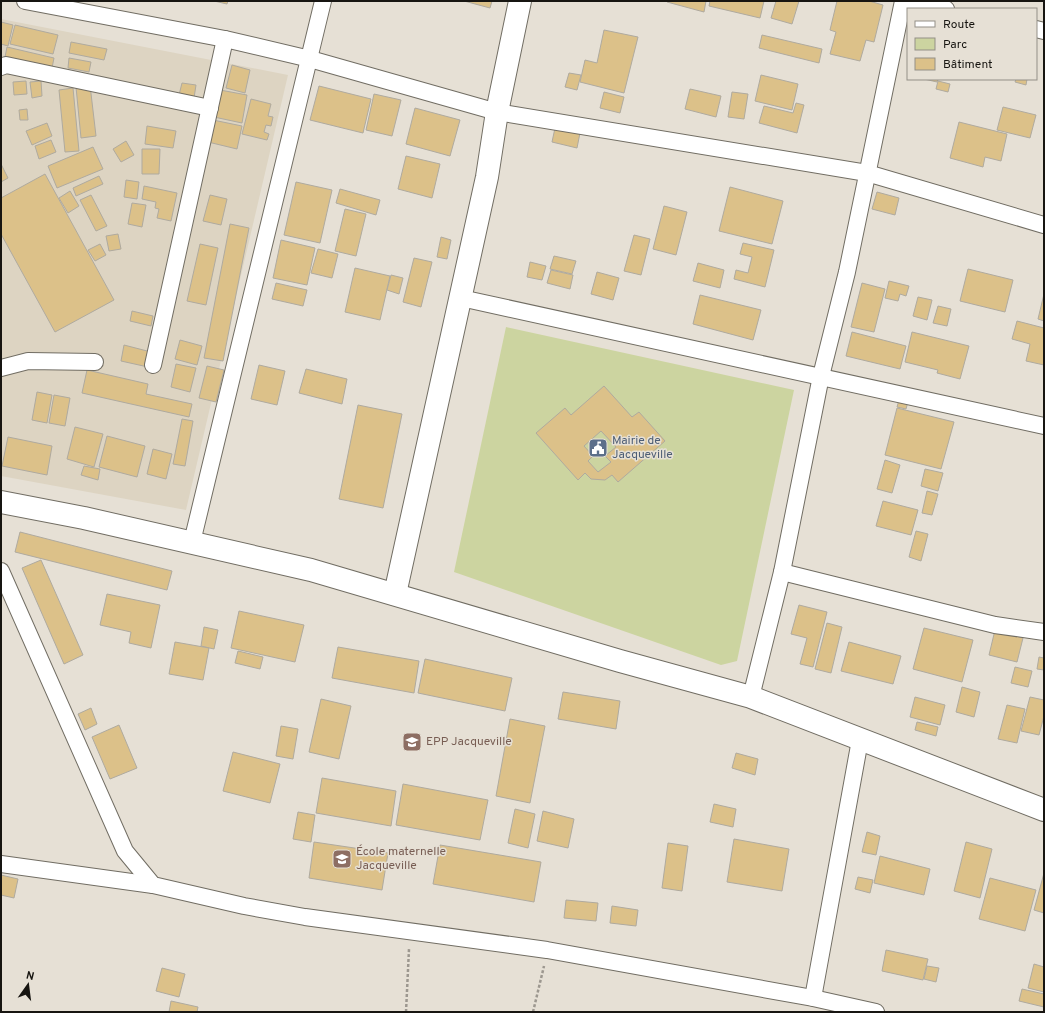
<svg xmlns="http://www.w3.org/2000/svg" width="1045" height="1013" viewBox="0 0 1045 1013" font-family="Overpass,sans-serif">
<rect width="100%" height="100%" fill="#e6e0d5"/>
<polygon fill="#ddd4c2" points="1,19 288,75 186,510 1,476"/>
<polygon fill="#ccd4a0" points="506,327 794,390 737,661 721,665 454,572"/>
<g fill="#dcc189" stroke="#afaa9f" fill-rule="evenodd">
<polygon points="214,1 228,1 227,4"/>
<polygon points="464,1 492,1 490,8"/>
<polygon points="668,1 706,1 704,12 667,2"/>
<polygon points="710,1 764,1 760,18 709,6"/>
<polygon points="776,1 799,1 792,24 771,18"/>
<polygon points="837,1 869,1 883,5 874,42 866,40 860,61 830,54 836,32 830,30"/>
<polygon points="1,22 13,25 8,46 1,44"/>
<polygon points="15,25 58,35 53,54 10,44"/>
<polygon points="604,30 638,37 624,93 580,82 585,60 597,63"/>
<polygon points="762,35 822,49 819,63 759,48"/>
<polygon points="71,42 107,49 104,60 69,53"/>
<polygon points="7,47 54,58 52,68 5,57"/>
<polygon points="69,58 91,62 89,72 68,68"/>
<polygon points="232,65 250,70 245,93 226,88"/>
<polygon points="569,73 581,75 577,90 565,87"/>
<polygon points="761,75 798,84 792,110 755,101"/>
<polygon points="924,79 938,79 937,82"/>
<polygon points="1016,79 1027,79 1026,85 1015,82"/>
<polygon points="26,81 27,94 14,95 13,82"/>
<polygon points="41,81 42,96 32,98 30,82"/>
<polygon points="938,81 950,84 948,92 936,89"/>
<polygon points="182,83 196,85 194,98 179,95"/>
<polygon points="90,85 96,136 81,138 76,87"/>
<polygon points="319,86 371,99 363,133 310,120"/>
<polygon points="73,88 79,151 65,152 59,90"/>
<polygon points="690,89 721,96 716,117 685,109"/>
<polygon points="220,90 247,95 242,123 214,117"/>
<polygon points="604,92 624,97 620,113 600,108"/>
<polygon points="732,92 748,94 744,119 728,117"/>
<polygon points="374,94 401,100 392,136 366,130"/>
<polygon points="251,99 271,104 268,116 273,117 271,126 266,125 264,132 269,134 267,140 242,134"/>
<polygon points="796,103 804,105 797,133 759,123 764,106 793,113"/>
<polygon points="1003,107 1036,115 1030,138 997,130"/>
<polygon points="415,108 460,120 450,156 406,144"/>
<polygon points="27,109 28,120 20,120 19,110"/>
<polygon points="213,120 242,126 237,149 208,142"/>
<polygon points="959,122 1007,134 1001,161 985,157 983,167 950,158"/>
<polygon points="47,123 52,136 32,145 26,131"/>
<polygon points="147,126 176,131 173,148 145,144"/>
<polygon points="555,128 580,133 577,148 552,142"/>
<polygon points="51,140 56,152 39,159 35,146"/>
<polygon points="126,141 134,155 121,162 113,149"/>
<polygon points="93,147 103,169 57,188 48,166"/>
<polygon points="142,149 160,149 159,174 142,174"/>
<polygon points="406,156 440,164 432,198 398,189"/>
<polygon points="1,164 8,178 1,182"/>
<polygon points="45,174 114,300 55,332 1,234 1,198"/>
<polygon points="99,176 103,184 76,196 73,188"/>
<polygon points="126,180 139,182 137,199 124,197"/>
<polygon points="296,182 332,190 320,243 284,235"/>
<polygon points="144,186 177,193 171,221 157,218 159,209 155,208 156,202 142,199"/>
<polygon points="730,187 783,201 772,244 719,231"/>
<polygon points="340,189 380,200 376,215 336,203"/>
<polygon points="70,191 79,206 68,213 59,198"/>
<polygon points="877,192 899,198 895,215 872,209"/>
<polygon points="91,195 107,226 96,231 80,200"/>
<polygon points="210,195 227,199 221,225 203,221"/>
<polygon points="132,203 146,205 142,227 128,224"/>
<polygon points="664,206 687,212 676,255 653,249"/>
<polygon points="345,209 366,214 356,256 335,251"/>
<polygon points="230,224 249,228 223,361 204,358"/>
<polygon points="118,234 121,249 109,251 106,236"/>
<polygon points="634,235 650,239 641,275 624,271"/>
<polygon points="441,237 451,240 447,259 437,257"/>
<polygon points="281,240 315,248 307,285 273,278"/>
<polygon points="743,243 774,250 765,287 734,279 736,270 748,273 752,257 740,254"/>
<polygon points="100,244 106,255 95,261 88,250"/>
<polygon points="200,244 218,248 206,305 187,301"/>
<polygon points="318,249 338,254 332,278 311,273"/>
<polygon points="554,256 576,261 572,274 550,269"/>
<polygon points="414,258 432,262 421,307 403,302"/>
<polygon points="530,262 546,266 542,280 527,277"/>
<polygon points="698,263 724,270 720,288 693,281"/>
<polygon points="355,268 390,276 380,320 345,312"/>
<polygon points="968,269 1013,280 1005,312 960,301"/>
<polygon points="551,270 573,275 570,289 547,283"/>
<polygon points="597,272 619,278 613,300 591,294"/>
<polygon points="391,275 403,278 399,294 387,290"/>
<polygon points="889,281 909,286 906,296 900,294 898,301 885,298"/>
<polygon points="276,283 307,290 303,306 272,299"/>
<polygon points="862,283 885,289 874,332 851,327"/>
<polygon points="1044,294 1044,321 1038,319"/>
<polygon points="700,295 761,310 753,340 693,324"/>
<polygon points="918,297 932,300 927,320 913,316"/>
<polygon points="938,306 951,309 947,326 933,323"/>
<polygon points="132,311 153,316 151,326 130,321"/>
<polygon points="1017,321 1044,328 1044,365 1026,361 1030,344 1012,339"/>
<polygon points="852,332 906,346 900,369 846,356"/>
<polygon points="912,332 969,346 960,379 937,373 938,370 905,362"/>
<polygon points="180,340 202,346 197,365 175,359"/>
<polygon points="124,345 151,352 148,367 121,361"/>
<polygon points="176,364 196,368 190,392 171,387"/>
<polygon points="259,365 285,371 277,405 251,399"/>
<polygon points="207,366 224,370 216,402 199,398"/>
<polygon points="306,369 347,379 342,404 299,393"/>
<polygon points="87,370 148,384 146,394 192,404 189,417 82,393"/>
<path d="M 604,386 L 632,417 L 639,412 L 665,441 L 618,482 L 612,475 L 605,480 L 591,479 L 585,473 L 578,480 L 536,433 L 565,408 L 571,415 ZM 601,431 L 616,447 L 605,456 L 611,462 L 598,472 L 588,461 L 593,456 L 584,446 Z"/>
<polygon points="37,392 52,395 47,423 32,420"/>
<polygon points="54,395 70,398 65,426 49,423"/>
<polygon points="899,400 908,402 906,409 897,407"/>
<polygon points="358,405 402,414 383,508 339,499"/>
<polygon points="897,408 954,422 941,469 885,455"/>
<polygon points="182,419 193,421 185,466 173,464"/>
<polygon points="75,427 103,434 94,467 67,459"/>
<polygon points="107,436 145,446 137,477 99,467"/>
<polygon points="8,437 52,446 47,475 2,466"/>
<polygon points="153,449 172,454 166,479 147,474"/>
<polygon points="885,460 900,465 892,493 877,489"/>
<polygon points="84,466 100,469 98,480 81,475"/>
<polygon points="925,469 943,473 938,491 921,486"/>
<polygon points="927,491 938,494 932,515 922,513"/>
<polygon points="883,501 918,510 911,535 876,526"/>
<polygon points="916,531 928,534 921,561 909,557"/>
<polygon points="20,532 172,571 167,590 15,552"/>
<polygon points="41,560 83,655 64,664 22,568"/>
<polygon points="107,594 160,605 151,648 129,643 131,632 100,625"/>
<polygon points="799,605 827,612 813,667 800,664 807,638 791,634"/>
<polygon points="239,611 304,625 295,662 231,648"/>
<polygon points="827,623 842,627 831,673 815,669"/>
<polygon points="204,627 218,630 214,649 201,646"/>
<polygon points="924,628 973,640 962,682 913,669"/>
<polygon points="995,630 1023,638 1017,662 989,655"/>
<polygon points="175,642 209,648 203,680 169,674"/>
<polygon points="849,642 901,656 893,684 841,671"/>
<polygon points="338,647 419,661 414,693 332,678"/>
<polygon points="238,651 263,657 260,669 235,663"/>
<polygon points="1039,657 1044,658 1044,670 1037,669"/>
<polygon points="425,659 512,678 505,711 418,693"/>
<polygon points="1015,667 1032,671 1028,687 1011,683"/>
<polygon points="962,687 980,692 974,717 956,712"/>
<polygon points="563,692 620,701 616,729 558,719"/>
<polygon points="915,697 945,705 940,725 910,717"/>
<polygon points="1030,697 1044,700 1044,716 1039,735 1021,731"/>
<polygon points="321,699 351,706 339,759 309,752"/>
<polygon points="1007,705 1025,709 1017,743 998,739"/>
<polygon points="91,708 97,724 85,730 78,714"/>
<polygon points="510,719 545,726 530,803 496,796"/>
<polygon points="917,722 938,727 936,736 915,730"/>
<polygon points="119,725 137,768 110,779 92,737"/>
<polygon points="281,726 298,729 293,759 276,756"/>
<polygon points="233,752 280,764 270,803 223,791"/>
<polygon points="736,753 758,759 755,775 732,768"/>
<polygon points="322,778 396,791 391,826 316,813"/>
<polygon points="403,784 488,800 480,840 396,825"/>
<polygon points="714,804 736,809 733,827 710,822"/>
<polygon points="515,809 535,814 528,848 508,843"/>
<polygon points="543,811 574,819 568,848 537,841"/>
<polygon points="298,812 315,815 311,842 293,839"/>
<polygon points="867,832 880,836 876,855 862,852"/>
<polygon points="734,839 789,849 782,891 727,882"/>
<polygon points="314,842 388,853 382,890 309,878"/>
<polygon points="966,842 992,849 980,898 954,891"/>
<polygon points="668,843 688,846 682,891 662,888"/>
<polygon points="440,845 541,862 534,902 433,884"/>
<polygon points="880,856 930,869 924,895 874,883"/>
<polygon points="1044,873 1044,913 1034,910"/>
<polygon points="1,875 18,879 14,898 1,895"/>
<polygon points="858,877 873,880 870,893 855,889"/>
<polygon points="990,878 1036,890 1025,931 979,919"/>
<polygon points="566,900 598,903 596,921 564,918"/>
<polygon points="612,906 638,910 636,926 610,923"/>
<polygon points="886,950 928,959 923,980 882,971"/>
<polygon points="1034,964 1044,967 1044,992 1028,988"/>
<polygon points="927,966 939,968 936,982 924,979"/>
<polygon points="162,968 185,974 179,997 156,991"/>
<polygon points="1022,989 1044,994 1044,1007 1019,1001"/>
<polygon points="171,1001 198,1007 197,1012 169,1012"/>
</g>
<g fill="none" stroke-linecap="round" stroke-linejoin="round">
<defs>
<g id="street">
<polyline points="25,1 225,39 310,59 497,112 867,173 1044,225"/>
<polyline points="911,1 946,9"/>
<polyline points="1036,29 1044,31"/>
<polyline points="1,67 6,65 210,108"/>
<polyline points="461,298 1044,426"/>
<polyline points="153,365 225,39"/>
<polyline points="1,368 28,361 95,362"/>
<polyline points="192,542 323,1"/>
<polyline points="1,571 125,851 153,885 244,906 305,917 547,950 813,998 876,1012"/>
<polyline points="782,572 995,625 1044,632"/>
<polyline points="751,697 782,572 821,376 847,272 903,1"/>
<polyline points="1,864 153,885"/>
<polyline points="813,998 860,740"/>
</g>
<g id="secondary">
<polyline points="1,502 84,518 311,570 620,661 751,697 1044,810"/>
<polyline points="395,594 487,177 497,112 520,1"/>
</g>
</defs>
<use href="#street" stroke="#716d63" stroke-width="18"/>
<use href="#secondary" stroke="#716d63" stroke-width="24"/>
<g stroke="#9c978f" stroke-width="2.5" stroke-dasharray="3 2" stroke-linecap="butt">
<polyline points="406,1012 409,949"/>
<polyline points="533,1012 544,966"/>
</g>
<use href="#street" stroke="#fff" stroke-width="16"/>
<use href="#secondary" stroke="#fff" stroke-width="22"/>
</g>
<defs>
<symbol id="civic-square" viewBox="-11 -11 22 22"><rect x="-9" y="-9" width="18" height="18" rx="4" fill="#5c6f8a" stroke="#e6e0d5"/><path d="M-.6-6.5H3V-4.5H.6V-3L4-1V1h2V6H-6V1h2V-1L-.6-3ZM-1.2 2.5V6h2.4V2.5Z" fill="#fff"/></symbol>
<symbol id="school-square" viewBox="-11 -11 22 22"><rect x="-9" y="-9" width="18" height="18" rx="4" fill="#8d6e63" stroke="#e6e0d5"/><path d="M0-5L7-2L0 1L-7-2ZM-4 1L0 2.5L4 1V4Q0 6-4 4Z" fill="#fff"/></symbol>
</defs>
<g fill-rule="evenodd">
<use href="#civic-square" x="587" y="437" width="22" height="22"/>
<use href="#school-square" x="401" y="731" width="22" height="22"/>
<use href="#school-square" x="331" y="848" width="22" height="22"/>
</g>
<g text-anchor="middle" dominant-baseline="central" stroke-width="3" stroke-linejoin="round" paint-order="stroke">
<g font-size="12" fill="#4e5e75" stroke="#e6e0d5" text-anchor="start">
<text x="612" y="441">Mairie de<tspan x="612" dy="14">Jacqueville</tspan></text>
</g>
<g font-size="12" fill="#785e54" stroke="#e6e0d5" text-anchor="start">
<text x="426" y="742">EPP Jacqueville</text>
<text x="356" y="852">École maternelle<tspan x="356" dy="14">Jacqueville</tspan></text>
</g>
</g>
<rect width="1045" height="1013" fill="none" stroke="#171511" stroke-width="4"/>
<rect x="907" y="8" width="130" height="72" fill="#e6e0d5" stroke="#938f87"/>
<rect x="915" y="21" width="20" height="6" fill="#ffffff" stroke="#938f87"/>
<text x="943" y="28" font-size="12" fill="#171511">Route</text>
<rect x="915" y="38" width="20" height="12" fill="#ccd4a0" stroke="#938f87"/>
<text x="943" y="48" font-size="12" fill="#171511">Parc</text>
<rect x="915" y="58" width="20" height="12" fill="#dcc189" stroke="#938f87"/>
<text x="943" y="68" font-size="12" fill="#171511">Bâtiment</text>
<g transform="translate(28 985) rotate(14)" stroke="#e6e0d5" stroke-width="3" paint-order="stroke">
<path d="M0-3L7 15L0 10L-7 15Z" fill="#171511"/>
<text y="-6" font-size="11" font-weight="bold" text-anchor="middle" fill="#171511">N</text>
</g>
</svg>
